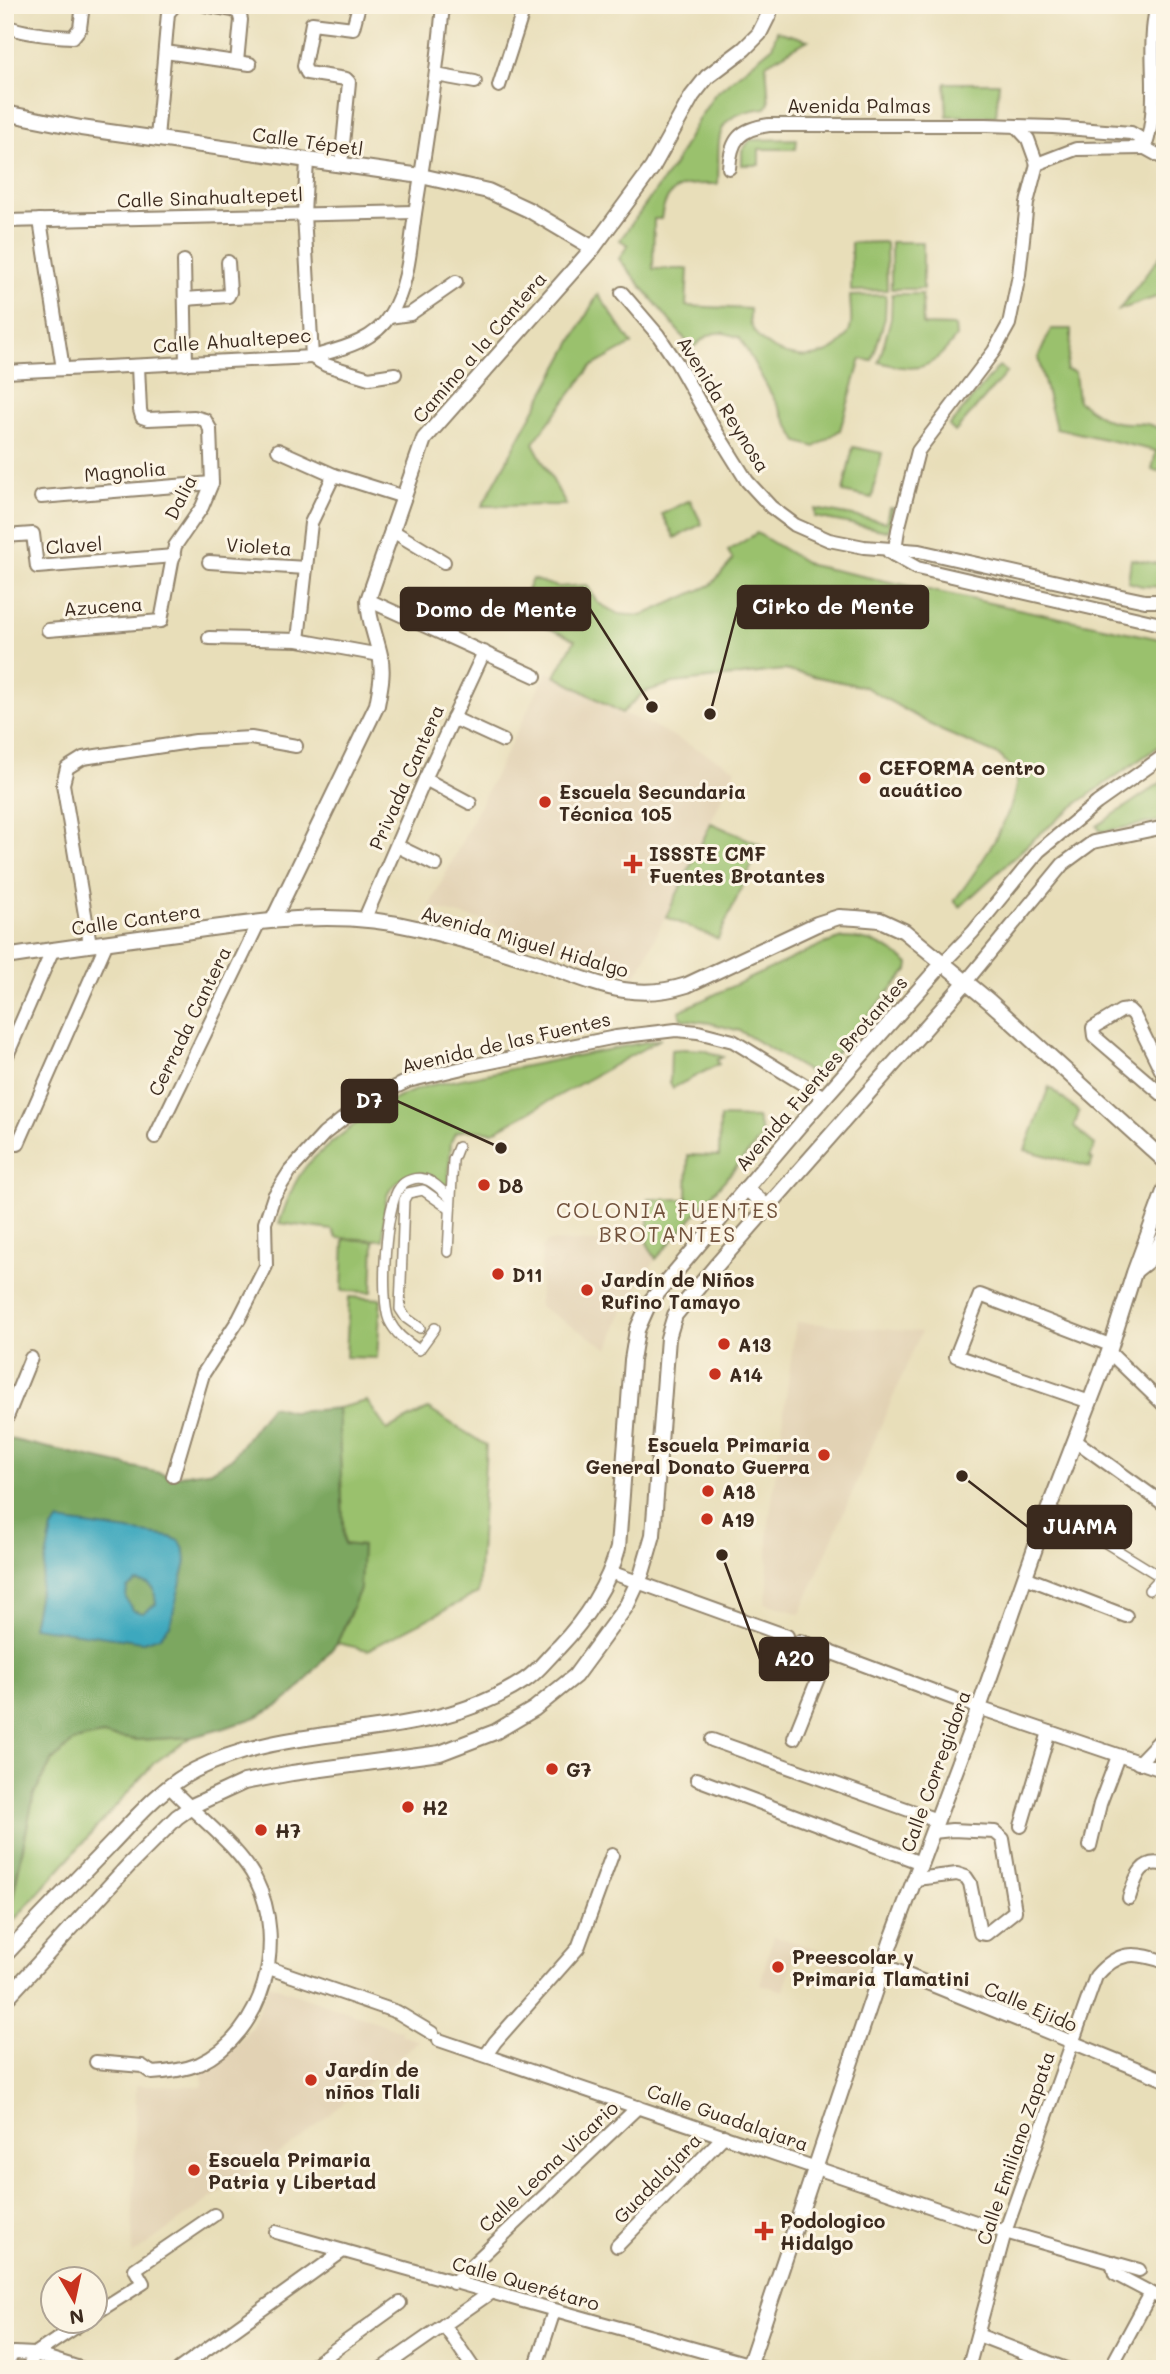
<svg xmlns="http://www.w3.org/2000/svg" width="1170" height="2374" viewBox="0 0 1170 2374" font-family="Mali,sans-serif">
<rect width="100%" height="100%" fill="#fcf5e5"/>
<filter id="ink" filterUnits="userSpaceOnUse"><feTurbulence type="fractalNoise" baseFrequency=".0143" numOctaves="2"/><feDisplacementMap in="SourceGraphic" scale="14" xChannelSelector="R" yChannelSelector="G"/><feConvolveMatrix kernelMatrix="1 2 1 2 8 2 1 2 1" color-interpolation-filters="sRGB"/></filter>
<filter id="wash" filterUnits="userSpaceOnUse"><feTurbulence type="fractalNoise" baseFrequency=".00686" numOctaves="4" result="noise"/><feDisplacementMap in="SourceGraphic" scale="28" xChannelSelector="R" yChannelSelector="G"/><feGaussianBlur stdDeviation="1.57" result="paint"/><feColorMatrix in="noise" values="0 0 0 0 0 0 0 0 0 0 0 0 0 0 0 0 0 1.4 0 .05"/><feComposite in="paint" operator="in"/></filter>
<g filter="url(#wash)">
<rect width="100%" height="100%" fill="#e8deb9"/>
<g fill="#e2d2b4">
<polygon points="547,671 622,713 650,724 736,769 637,975 541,944 480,920 429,907"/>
<polygon points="549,1241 647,1243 656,1259 620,1316 609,1349 539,1306 542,1247"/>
<polygon points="796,1322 921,1332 800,1614 765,1603 768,1585 768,1530"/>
<polygon points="773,1936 860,1961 856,1973 794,1956 784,1991 760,1984"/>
<polygon points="268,1984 402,2031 401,2035 419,2041 299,2140 210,2199 132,2255 136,2085 203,2086 202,2071 228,2054 253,2025"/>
</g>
<g fill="#9ac16d" stroke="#6a7646" stroke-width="2">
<path d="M 777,31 L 808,40 L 766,64 L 769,103 L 766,108 C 709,114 720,138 718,184 C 687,184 666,182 661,219 L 654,219 L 653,269 L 688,269 L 686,306 L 750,309 C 750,314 749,321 751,325 C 765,362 835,370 850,329 C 853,320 850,306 850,296 L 886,295 L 885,318 L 872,361 L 861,359 L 840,430 L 815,447 L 798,442 L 740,338 C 716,328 711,332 692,348 L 619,259 L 628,245 L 620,240 L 674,165 L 698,120 L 715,94 L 772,47 Z"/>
<polygon points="945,83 999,83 996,116 947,116"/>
<polygon points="797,139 796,149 759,149 759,165 742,165 742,151 750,140"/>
<polygon points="886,242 887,290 851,291 851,243"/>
<rect x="891" y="242" width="32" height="47"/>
<polygon points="1161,255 1165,258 1165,294 1119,310"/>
<polygon points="598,294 632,344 591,367 533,443 566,505 482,506"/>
<path d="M 892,294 L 922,294 L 923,325 L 955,326 L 956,337 C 931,370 919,373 879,362 L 891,318 Z"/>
<path d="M 1051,329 L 1071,329 C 1072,344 1068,355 1066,370 L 1075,372 L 1078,401 C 1089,408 1104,421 1117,422 C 1136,425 1148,419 1165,433 L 1165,472 L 1152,470 L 1156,451 L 1056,428 L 1038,358 Z"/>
<polygon points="999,366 1007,372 955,432 949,426"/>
<polygon points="853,447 882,453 872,498 843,492"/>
<polygon points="690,500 702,524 675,538 662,514"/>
<polygon points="889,508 893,508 888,531 815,517 815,509 886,522"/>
<path d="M 757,533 L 810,565 L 1165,640 L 1165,742 L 1079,802 L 1035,838 L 960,907 L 954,901 C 977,871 1018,812 1017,773 L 999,755 L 942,731 L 865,687 L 784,670 L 674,683 L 644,692 L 622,713 L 555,676 L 575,640 L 517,614 L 532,579 L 558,587 L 587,585 L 598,603 L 618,614 L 641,616 L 711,585 L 733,560 L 728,551 Z"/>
<polygon points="1131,559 1165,565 1165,587 1142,586 1128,582"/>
<polygon points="1165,780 1165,820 1101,832 1097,826"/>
<polygon points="711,823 761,845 718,939 666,917"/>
<path d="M 843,938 C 871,938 888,946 909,964 L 908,970 L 816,1076 L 740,1031 L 710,1023 L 681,1019 L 679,1011 L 821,945 Z"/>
<path d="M 661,1039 L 493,1132 L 465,1130 L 455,1133 L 451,1142 L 448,1189 C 442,1185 436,1178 429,1176 C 412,1169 389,1182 386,1200 C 384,1213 384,1227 383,1240 L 337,1238 L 332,1230 L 279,1223 C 286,1205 292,1185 304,1169 C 312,1158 325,1149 335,1140 C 367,1114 388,1099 427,1086 Z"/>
<polygon points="685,1049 704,1050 723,1057 717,1060 719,1064 673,1088 670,1082 671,1050"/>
<polygon points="1049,1087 1079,1112 1074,1127 1095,1145 1090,1158 1093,1159 1090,1167 1025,1150"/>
<polygon points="720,1117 757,1118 763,1136 656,1259 647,1243 649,1199 687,1199 688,1155 719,1156"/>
<polygon points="344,1239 374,1241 372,1292 342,1291"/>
<polygon points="349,1297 381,1299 377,1358 346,1357"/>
<polygon points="367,1401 387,1430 428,1409 486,1445 478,1593 368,1650 337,1643 351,1612 362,1546 344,1545 338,1408"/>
<polygon points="102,1735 137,1740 192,1737 154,1763 7,1928 34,1794 52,1761 74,1741"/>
</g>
<polygon fill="#7ba760" stroke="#5b683f" stroke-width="2" points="271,1406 294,1412 338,1408 344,1544 362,1546 360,1589 337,1643 297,1691 281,1704 256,1717 225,1728 192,1737 137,1740 102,1735 74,1741 52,1761 34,1794 5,1930 5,1438 173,1476 213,1470 232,1458"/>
<path fill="#3ea8be" stroke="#3c696e" stroke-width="2" fill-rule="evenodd" d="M 59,1521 L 170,1537 L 180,1541 L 185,1552 L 186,1562 L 170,1625 L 159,1637 L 143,1642 L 32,1627 L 52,1529 ZM 137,1582 L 148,1584 L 154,1589 L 156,1604 L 143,1613 L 132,1610 L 126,1598 L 127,1588 Z"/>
</g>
<g filter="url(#ink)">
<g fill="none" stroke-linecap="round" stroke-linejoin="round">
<defs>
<g id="pedestrian">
<polyline points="448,1252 453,1160 458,1147"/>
<polyline points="420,1328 406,1318 400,1309 404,1200 408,1193 423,1190 450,1209"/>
<path d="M 435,1328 L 419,1350 C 406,1341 396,1335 389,1320 C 380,1298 385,1206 400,1187 C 405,1180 416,1177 424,1179 C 434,1181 443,1192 450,1198"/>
<polyline points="1049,1508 1161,1577 1149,1590"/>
</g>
<g id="minor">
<polyline points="205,5 233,10 239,13 241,20 237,62"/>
<path d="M 5,26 C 27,34 49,36 73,37 L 80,28 L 83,5"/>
<polyline points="165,52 250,64"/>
<polyline points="436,75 475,82"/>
<polyline points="499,86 525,5"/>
<polyline points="1016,126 1028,139 1037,164"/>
<polyline points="157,138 168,13 175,5"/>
<polyline points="307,161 304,214 312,357 326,365 369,378 395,374"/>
<path d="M 1037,164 L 1076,149 L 1145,148 C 1162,98 1145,54 1157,5"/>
<polyline points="341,165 349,82 346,79 307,73 304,66 312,23 353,28 359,5"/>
<path d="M 729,168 C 731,139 740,129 769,125 L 986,125 L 1053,127 L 1131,133 L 1138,137 L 1145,148 L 1165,159"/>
<polyline points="40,220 63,369"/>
<polyline points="5,221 415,212"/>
<polyline points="184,261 186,364"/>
<polyline points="622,293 658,335 677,363 714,428 747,481 771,507 795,525 829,540 864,547 919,551 1112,594 1145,601 1165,601"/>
<polyline points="185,299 228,296 230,292 228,262"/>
<polyline points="389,317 410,314 456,282"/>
<path d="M 5,372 L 312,357 C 340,349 374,342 390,315 C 410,283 410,244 416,207 C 427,140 437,73 443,5"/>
<polyline points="278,450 334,475 404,497"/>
<polyline points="41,497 212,483"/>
<polyline points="391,530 444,562"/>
<polyline points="5,536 33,534 37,567 174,556"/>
<polyline points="889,552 917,568 1165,625"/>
<polyline points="894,555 898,530 918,451 994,351 1009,324 1019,275 1027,203 1037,164"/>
<polyline points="209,562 306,568"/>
<polyline points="368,600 535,676"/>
<polyline points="48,630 161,621 175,546 202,507 212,483 210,429 205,420 194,417 148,419 142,417 140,410 138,366"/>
<polyline points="209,638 298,640 380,655"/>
<polyline points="298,640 311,523 334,475"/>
<polyline points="453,718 503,741"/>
<polyline points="425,779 470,803"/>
<polyline points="397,846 436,865"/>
<polyline points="365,918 425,779 484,652"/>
<polyline points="90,944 63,784 67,768 83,758 196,741 251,738 296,746"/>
<polyline points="943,963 973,932 1039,851 1097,803 1165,755"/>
<polyline points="965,983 1063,864 1093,842 1165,827"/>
<polyline points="5,1060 53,949"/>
<polyline points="1165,1078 1134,1015 1129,1010 1121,1011 1093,1028 1094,1036 1165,1097"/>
<polyline points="155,1137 259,922"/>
<polyline points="18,1144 107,942"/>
<polyline points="1134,1273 1149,1261 1165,1233"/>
<polyline points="1109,1352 1165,1406"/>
<polyline points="1090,1402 956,1356 980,1295 1110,1345"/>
<polyline points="5,1422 31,1358"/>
<polyline points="1076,1441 1165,1505"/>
<polyline points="173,1476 203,1374 239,1319 266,1266 265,1223 274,1196 290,1171 324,1134 363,1103 408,1081 471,1066 616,1037 676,1030 698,1032 733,1041 824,1097"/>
<polyline points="610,1572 787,1636"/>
<polyline points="1025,1577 1126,1616"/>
<polyline points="800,1641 979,1708 1165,1771"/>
<polyline points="794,1738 829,1651"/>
<polyline points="712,1740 937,1820"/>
<polyline points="1138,1763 1165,1735"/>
<polyline points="697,1779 921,1863"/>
<polyline points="1021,1826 1049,1732"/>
<polyline points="1090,1846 1100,1804 1118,1756"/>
<polyline points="916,1879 957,1874 966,1877 970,1883 980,1933 986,1934 1015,1911 1003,1839 995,1832 952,1830 933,1832"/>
<path d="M 1129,1898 C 1135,1880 1140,1857 1165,1865"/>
<polyline points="883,1965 1165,2080"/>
<polyline points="269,1968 397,2012 432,2033"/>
<polyline points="439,2040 1005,2232 1139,2270"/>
<polyline points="486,2055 495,2042 578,1948 612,1855"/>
<path d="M 96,2062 L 142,2066 L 152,2073 C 168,2072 184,2070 199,2064 C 265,2033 287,1942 256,1880 C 239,1846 195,1815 169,1786"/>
<polyline points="276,2232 766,2369"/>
<polyline points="617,2246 724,2136"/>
<polyline points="453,2283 638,2107"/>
<polyline points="1151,2293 1165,2300"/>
<polyline points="94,2314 143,2283 135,2269 214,2215"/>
<polyline points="444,2325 474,2369"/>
<polyline points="978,2335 1066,2369"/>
<polyline points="5,2364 14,2353 35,2354 83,2369"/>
<polyline points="27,2369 35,2354 83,2322"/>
<polyline points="179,2369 343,2251"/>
<polyline points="308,2369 400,2303"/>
<polyline points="381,2369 490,2293"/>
<polyline points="535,2369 554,2311"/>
<path d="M 968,2369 L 1005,2232 L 1096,1976 C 1118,1951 1134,1951 1165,1962"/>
<polyline points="1110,2369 1151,2293 1115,2274 1112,2262"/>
</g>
<g id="tertiary">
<polyline points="5,113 81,128 421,176 488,191 529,210 593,248"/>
<path d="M 273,920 L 377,705 C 380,688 384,673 380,655 C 376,636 368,619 368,600 L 424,439 L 593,248 L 652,168 L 692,96 L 707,77 L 744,49 L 759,34 L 769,14 L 770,5"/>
<path d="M 5,957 C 65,948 124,940 184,932 C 262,921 339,909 416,928 C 455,937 495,949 533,961 C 588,979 628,1004 687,985 L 817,924 L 839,917 L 856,918 L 880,920 L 904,931 L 989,1001 L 1165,1161"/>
<polyline points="746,1188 767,1207"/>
<path d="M 5,1955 C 39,1918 73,1883 108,1847 C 135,1819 160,1788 195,1770 C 299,1717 425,1747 525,1680 C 538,1672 548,1657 559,1647 C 585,1620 609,1584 618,1548 L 632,1360 L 637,1330 L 649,1303 L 805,1119 L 943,963"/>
<polyline points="5,2000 129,1865 177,1817 194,1805 244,1782 292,1773 440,1753 495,1732 534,1709 575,1676 627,1605 642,1573 653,1535 668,1338 675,1315 715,1267 965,983"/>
<polyline points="748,2369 891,1942 979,1708 1049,1508 1109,1352 1134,1273 1165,1189"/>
</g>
</defs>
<use href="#pedestrian" stroke="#92846c" stroke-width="12"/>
<use href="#minor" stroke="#92846c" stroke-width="16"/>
<use href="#tertiary" stroke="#92846c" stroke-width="18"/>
<use href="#pedestrian" stroke="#fff" stroke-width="9"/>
<use href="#minor" stroke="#fff" stroke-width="12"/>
<use href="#tertiary" stroke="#fff" stroke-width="14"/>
</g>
</g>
<g fill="#c8321e" stroke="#fcf5e5" stroke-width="2.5">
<circle cx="865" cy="778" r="7"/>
<circle cx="545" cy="802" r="7"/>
<path d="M629.5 853.5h7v7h7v7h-7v7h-7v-7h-7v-7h7z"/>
<circle cx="484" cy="1185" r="7"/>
<circle cx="498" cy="1274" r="7"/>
<circle cx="587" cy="1290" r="7"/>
<circle cx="724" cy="1344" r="7"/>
<circle cx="715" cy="1374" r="7"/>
<circle cx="824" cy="1455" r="7"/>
<circle cx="708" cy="1491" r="7"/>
<circle cx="707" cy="1519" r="7"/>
<circle cx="552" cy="1769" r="7"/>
<circle cx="408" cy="1807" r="7"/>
<circle cx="261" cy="1830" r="7"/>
<circle cx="778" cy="1967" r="7"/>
<circle cx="311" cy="2080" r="7"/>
<circle cx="194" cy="2170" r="7"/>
<path d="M760.5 2220.5h7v7h7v7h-7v7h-7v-7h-7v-7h7z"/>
</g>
<g text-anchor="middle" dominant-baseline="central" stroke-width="6" stroke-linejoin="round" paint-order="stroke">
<g font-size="19" fill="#3b2a1e" stroke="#fcf5e5">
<text x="859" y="105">Avenida Palmas</text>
<text transform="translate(308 141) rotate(8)">Calle Tépetl</text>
<text transform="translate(210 197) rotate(-2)">Calle Sinahualtepetl</text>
<text transform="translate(232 340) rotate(-4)">Calle Ahualtepec</text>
<text transform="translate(479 347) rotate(-49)">Camino a la Cantera</text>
<text transform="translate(724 404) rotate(58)">Avenida Reynosa</text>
<text transform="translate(125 471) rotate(-5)">Magnolia</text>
<text transform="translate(180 497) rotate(-63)">Dalia</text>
<text transform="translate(74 545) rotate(-4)">Clavel</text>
<text transform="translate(259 546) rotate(4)">Violeta</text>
<text transform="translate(103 606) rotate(-4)">Azucena</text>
<text transform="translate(406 777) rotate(-66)">Privada Cantera</text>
<text transform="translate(136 919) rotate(-8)">Calle Cantera</text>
<text transform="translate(525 941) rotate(16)">Avenida Miguel Hidalgo</text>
<text transform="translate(189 1021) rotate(-64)">Cerrada Cantera</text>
<text transform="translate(506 1042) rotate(-13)">Avenida de las Fuentes</text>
<text transform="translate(821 1073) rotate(-49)">Avenida Fuentes Brotantes</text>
<text transform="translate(935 1771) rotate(-70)">Calle Corregidora</text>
<text transform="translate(1031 2006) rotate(23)">Calle Ejido</text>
<text transform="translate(728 2117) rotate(19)">Calle Guadalajara</text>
<text transform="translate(1015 2148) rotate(-71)">Calle Emiliano Zapata</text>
<text transform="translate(548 2166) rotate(-43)">Calle Leona Vicario</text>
<text transform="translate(657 2178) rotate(-46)">Guadalajara</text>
<text transform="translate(526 2283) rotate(16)">Calle Querétaro</text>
</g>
<g font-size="19" font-weight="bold" fill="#3b2a1e" stroke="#fcf5e5" text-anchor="start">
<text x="879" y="767">CEFORMA centro<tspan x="879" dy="22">acuático</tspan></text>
<text x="559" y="791">Escuela Secundaria<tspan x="559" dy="22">Técnica 105</tspan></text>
<text x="649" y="853">ISSSTE CMF<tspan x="649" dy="22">Fuentes Brotantes</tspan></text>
<text x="498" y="1185">D8</text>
<text x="512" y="1274">D11</text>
<text x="601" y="1279">Jardín de Niños<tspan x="601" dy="22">Rufino Tamayo</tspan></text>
<text x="738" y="1344">A13</text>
<text x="729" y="1374">A14</text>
<text x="810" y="1444" text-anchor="end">Escuela Primaria<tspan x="810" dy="22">General Donato Guerra</tspan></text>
<text x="722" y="1491">A18</text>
<text x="721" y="1519">A19</text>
<text x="566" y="1769">G7</text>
<text x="422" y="1807">H2</text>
<text x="275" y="1830">H7</text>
<text x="792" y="1956">Preescolar y<tspan x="792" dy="22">Primaria Tlamatini</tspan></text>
<text x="325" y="2069">Jardín de<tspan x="325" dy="22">niños Tlali</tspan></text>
<text x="208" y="2159">Escuela Primaria<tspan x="208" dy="22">Patria y Libertad</tspan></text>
<text x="780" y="2220">Podologico<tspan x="780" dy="22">Hidalgo</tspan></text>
</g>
<g font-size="21" letter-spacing="2" fill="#72523c" stroke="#fcf5e5">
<text x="668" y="1209">COLONIA FUENTES<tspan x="668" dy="24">BROTANTES</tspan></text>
</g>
</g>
<path fill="none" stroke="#3b2a1e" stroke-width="2.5" d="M710 714L738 607M652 707L590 609M501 1148L397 1101M962 1476L1028 1527M722 1555L760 1659"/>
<g fill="#3b2a1e" stroke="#fcf5e5" stroke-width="2.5">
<circle cx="710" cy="714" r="7"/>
<circle cx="652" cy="707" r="7"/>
<circle cx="501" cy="1148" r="7"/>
<circle cx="962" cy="1476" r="7"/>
<circle cx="722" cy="1555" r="7"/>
</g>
<g fill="#3b2a1e" stroke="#3b2a1e" stroke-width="2.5">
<rect x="738" y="586" width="190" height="42" rx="7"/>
<rect x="401" y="588" width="189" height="42" rx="7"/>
<rect x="342" y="1080" width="55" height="42" rx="7"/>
<rect x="1028" y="1506" width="103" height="42" rx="7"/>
<rect x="760" y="1638" width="68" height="42" rx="7"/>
</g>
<g font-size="21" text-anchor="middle" font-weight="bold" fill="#fff">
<text x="833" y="614">Cirko de Mente</text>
<text x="496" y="617">Domo de Mente</text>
<text x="369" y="1108">D7</text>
<text x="1080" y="1534">JUAMA</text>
<text x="794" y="1666">A20</text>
</g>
<rect width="1170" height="2374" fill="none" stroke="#fcf5e5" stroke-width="28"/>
<g transform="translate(74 2300) rotate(171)"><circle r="33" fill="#fcf5e5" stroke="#afa495" stroke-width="2"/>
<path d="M0-5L12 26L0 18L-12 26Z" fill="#c8321e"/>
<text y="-10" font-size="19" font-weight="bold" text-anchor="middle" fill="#3b2a1e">N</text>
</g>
</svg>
